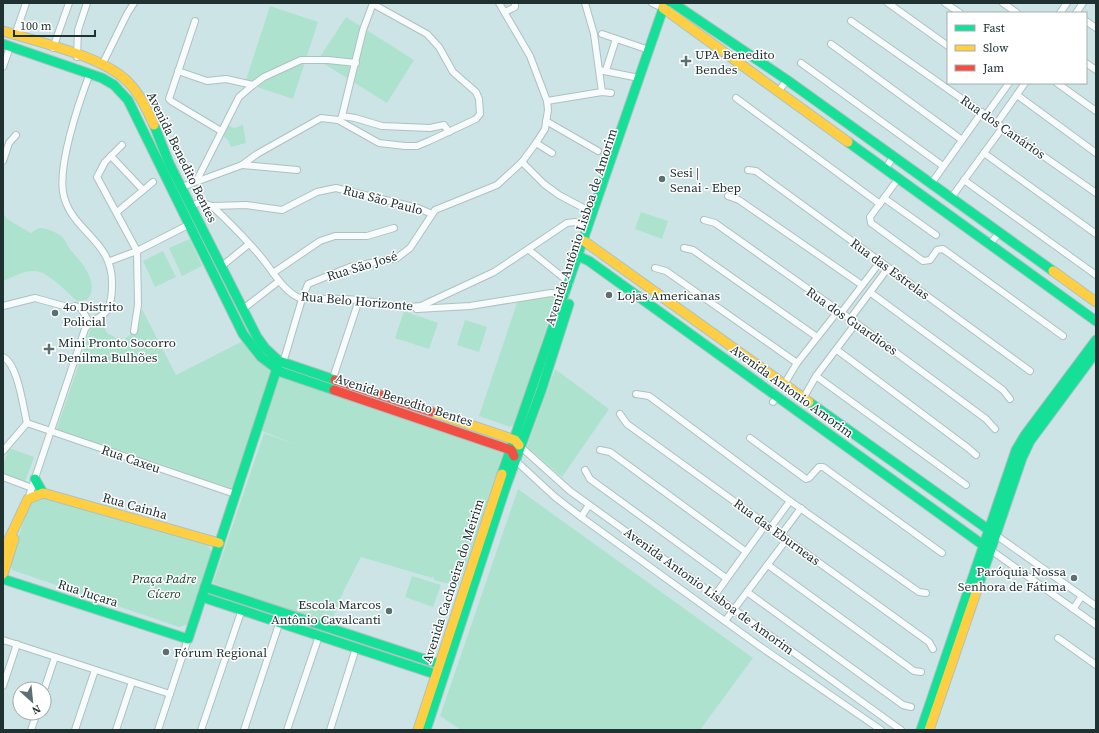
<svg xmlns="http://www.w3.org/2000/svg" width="1099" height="733" viewBox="0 0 1099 733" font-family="'Source Serif 4',serif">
<rect width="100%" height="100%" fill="#cce4e6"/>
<g fill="#ade3ce">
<polygon points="270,6 318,22 293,99 245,83"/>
<polygon points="346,17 414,60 387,103 318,60"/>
<polygon points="228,125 234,128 243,125 246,143 231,147 228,140 223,136"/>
<polygon points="641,212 668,221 662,239 635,229"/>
<path d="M 3,213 L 7,219 L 31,233 C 33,232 36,229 39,228 C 45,227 60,233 64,239 C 67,244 69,249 74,254 C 84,265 100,285 87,300 L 77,301 C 68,293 47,271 35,271 C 24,270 13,277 3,281 Z"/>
<polygon points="190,239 202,266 182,276 169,248"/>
<polygon points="163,251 176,277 155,287 143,261"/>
<polygon points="556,297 515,424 510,427 479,416 518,300"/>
<polygon points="142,309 176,375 243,341 253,356 272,371 233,491 56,431 91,328 101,321 107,333 122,341 130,335 137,333"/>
<polygon points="404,311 438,323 429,349 395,338"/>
<polygon points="465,320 487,327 479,352 457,345"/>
<polygon points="555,369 609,409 562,477 527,447"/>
<polygon points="279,374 508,450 458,586 434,580 433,575 432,578 429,577 361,557 344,590 330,625 261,602 213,583 264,433 296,445 260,430"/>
<polygon points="9,448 34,457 25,482 3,474 3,465"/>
<polygon points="518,489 753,658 700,730 461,730 440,716"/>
<polygon points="33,495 199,541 208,545 213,555 189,624 179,627 12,570 10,561"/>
<polygon points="412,576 441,585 433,607 405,597"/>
</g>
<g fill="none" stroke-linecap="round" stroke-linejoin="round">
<defs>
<g id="street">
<polyline points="585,3 594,34 602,92"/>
<polyline points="652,3 663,8"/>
<polyline points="888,3 948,46"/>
<polyline points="945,3 960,13"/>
<polyline points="1003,3 1017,13"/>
<polyline points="505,12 515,7 515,3"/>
<polyline points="1060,13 1067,3"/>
<polyline points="1076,13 1083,3"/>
<polyline points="195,21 169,99 171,101 221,131"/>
<polyline points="851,21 1096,193"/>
<polyline points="1086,21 1096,28"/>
<polyline points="602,34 649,50"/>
<polyline points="15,35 26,3"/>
<polyline points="831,44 962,140"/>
<polyline points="53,48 69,3"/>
<polyline points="77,57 78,30 87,3"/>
<polyline points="801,63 943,166"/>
<polyline points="1086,63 1096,70"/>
<polyline points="102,65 127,14 134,3"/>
<polyline points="3,67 10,47"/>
<polyline points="599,70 639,78"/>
<polyline points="606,70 616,39"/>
<polyline points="178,71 207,81 226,79 253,85"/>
<polyline points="1057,83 1096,111"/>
<polyline points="778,92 787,80"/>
<polyline points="1017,95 1096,153"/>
<polyline points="736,98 880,204"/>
<polyline points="547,101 602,92 611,93"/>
<polyline points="986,115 1009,83"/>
<polyline points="342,116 363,30 373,3"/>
<polyline points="341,118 342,116 355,118 382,126 430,128 444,125 449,132"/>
<polyline points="546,121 598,151"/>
<polyline points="997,123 1025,83"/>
<polyline points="536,143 552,153"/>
<polyline points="122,145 105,162 97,177 137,251 138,305 134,331"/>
<polyline points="984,153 1096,234"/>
<polyline points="111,156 143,190"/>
<polyline points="3,161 9,143 16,135"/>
<polyline points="522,162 544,184 559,195 593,213"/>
<polyline points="242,165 297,170"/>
<polyline points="885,169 894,156"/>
<polyline points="748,170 756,171 1030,371"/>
<polyline points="898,179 870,217 871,223 923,261 930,260 937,250 943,249 1063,336"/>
<polyline points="197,180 239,97 253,85 264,77 301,60 328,60 356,63"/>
<polyline points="964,180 1096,275"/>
<polyline points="931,184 982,112"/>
<polyline points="182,187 242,165 257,154 321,118 338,120 379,143 405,146 417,146 429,141 476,119 480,114 479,99 476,92 453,72 439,47 427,34 373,4"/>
<polyline points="728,196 739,200 862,285"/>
<polyline points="884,198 936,235"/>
<polyline points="951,198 1003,127"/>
<path d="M 191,206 L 201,202 L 212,206 C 229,222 246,239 261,257 C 273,271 284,293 302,299 C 320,299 340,298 358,300 C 380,302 399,309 421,306 L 494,272 L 567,223 L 575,222 L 588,229"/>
<polyline points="212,206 246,205 282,210 317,192 336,188 418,208 432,214"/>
<polyline points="117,212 153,182"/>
<polyline points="704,220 715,223 856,323 986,419 995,429"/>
<polyline points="989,245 1000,232"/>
<polyline points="684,248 693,250 817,337"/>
<polyline points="529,250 570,283"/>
<polyline points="110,261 137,251 190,224"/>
<polyline points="222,266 249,244"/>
<polyline points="655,268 666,271 797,363"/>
<polyline points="273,273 320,241 335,236 367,236 394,228"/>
<polyline points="871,293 1003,390 1010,399"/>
<polyline points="3,306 35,298 71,308 75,306 81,308 89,322"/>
<polyline points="243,309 279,281"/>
<polyline points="417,309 470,306 551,293 566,294"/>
<polyline points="841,313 880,262"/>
<polyline points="850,319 888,268"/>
<polyline points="837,350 968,448 976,455"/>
<path d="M 3,357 C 18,364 23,407 27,423"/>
<polyline points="283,363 302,299 308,284 350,267 397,258 410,248 435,210 497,185 522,162 536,143 545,129 548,110 547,101 530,56 499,3"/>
<polyline points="816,376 966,485"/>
<polyline points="333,378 359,300"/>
<polyline points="785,383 797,363 838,311"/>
<polyline points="636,394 649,396 790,501 919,592 926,593"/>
<polyline points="804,397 816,376 856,323"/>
<polyline points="773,402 777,397"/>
<polyline points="620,414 627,424 929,642 933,649"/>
<polyline points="27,423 235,494"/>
<polyline points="750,438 806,479 809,478 819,467 823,467 942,553"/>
<polyline points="521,447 570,491 901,730"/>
<polyline points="600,450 610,452 745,551"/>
<polyline points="3,451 27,423"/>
<polyline points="516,461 555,497 581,517 758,645 881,730"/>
<polyline points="585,470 590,479 726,578"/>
<polyline points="3,477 32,488"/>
<path d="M 28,499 L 85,329 C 92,318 102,319 107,310 C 111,303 112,293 112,286 C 114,241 74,233 64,197 C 56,169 79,102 90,73"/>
<polyline points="581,517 589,505"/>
<polyline points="771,527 790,501"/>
<polyline points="993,533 1096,606"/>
<polyline points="781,535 801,508"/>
<polyline points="988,548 1096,625"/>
<polyline points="768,565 914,671 921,672"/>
<polyline points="747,592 903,705 911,707"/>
<polyline points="715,595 766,524"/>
<polyline points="1073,609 1082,596"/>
<polyline points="725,621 787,539"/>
<polyline points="1058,638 1096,665"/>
<polyline points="3,640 170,694"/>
<polyline points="3,686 17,644"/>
<polyline points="44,690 55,657"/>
<polyline points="31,730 37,713"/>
<polyline points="75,730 95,670"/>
<polyline points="116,730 132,682"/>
<polyline points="158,730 188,639"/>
<polyline points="201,730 241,612"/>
<polyline points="244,730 279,624"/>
<polyline points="287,730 319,636"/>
<polyline points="330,730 356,648"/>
</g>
<g id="fast">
<polyline points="673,3 787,80 1053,271"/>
<polyline points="3,44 102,78 114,85 128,100 243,334 261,357 281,372 334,390"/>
<polyline points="154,125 169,163 257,337 265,348 279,361 335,380"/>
<polyline points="848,142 1096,321"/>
<polyline points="578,256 589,261 983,545"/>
<polyline points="809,402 989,530"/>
<polyline points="502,474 665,3"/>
<polyline points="35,479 43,493"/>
<polyline points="3,579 188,639 278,365"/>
<polyline points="205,587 445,666"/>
<polyline points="978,587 1022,458 1030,441 1096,352"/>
<polyline points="202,597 441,676"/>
<polyline points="426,730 505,489 541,391 569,304"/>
<polyline points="921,730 1016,450 1025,435 1096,340"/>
</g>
<g id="slow">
<polyline points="663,8 848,142"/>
<path d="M 3,31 C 38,42 102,56 127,81 C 139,92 147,110 154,125"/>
<polyline points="584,241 809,402"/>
<polyline points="1053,271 1096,302"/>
<polyline points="432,412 515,440 519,445"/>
<polyline points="3,552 28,499 43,493 219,543"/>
<polyline points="3,574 14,539"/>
<polyline points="418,730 502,474"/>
<polyline points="929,730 978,587"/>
</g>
<g id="jam">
<polyline points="335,380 432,412"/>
<polyline points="334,390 511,450 514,456"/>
</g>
</defs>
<use href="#street" stroke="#aec1c2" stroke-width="8"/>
<use href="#fast" stroke="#aec1c2" stroke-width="11"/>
<use href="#slow" stroke="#aec1c2" stroke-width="11"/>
<use href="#jam" stroke="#aec1c2" stroke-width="11"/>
<use href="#street" stroke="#f7fbfb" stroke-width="6"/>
<use href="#fast" stroke="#16e098" stroke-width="9"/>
<use href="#slow" stroke="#ffcf43" stroke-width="9"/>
<use href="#jam" stroke="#f24e42" stroke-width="9"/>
</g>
<g fill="#5c7071" stroke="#fff" stroke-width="1.5">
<path d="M684 55h4v4h4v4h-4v4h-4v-4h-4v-4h4z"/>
<circle cx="662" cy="179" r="4"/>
<circle cx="609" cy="295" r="4"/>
<circle cx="55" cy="313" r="4"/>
<path d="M47 343h4v4h4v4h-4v4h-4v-4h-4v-4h4z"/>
<circle cx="1074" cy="578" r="4"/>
<circle cx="389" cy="611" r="4"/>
<circle cx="166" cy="652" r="4"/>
</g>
<g text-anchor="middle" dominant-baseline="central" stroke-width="3" stroke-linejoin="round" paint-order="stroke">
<g font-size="13" fill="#203132" stroke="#fff" text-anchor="start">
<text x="695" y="54">UPA Benedito<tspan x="695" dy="15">Bendes</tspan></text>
<text x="670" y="172">Sesi |<tspan x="670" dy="15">Senai - Ebep</tspan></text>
<text x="617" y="295">Lojas Americanas</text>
<text x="63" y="306">4o Distrito<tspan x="63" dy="15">Policial</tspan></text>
<text x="58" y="342">Mini Pronto Socorro<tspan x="58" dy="15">Denilma Bulhões</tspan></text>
<text x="1066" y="571" text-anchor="end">Paróquia Nossa<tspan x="1066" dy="15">Senhora de Fátima</tspan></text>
<text x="381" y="604" text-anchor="end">Escola Marcos<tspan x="381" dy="15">Antônio Cavalcanti</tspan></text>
<text x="174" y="652">Fórum Regional</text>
</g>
<g font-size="13" fill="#203132" stroke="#fff">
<text transform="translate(1003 127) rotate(35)">Rua dos Canários</text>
<text transform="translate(182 157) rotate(64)">Avenida Benedito Bentes</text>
<text transform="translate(383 200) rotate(15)">Rua São Paulo</text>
<text transform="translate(581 227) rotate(-72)">Avenida Antônio Lisboa de Amorim</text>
<text transform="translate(362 266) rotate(-17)">Rua São José</text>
<text transform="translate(890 269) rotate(36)">Rua das Estrelas</text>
<text transform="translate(357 301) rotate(5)">Rua Belo Horizonte</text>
<text transform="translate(852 321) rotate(35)">Rua dos Guardioes</text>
<text transform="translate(792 391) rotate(36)">Avenida Antonio Amorim</text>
<text transform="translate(404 400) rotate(18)">Avenida Benedito Bentes</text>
<text transform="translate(131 459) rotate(19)">Rua Caxeu</text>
<text transform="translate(135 506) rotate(16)">Rua Cainha</text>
<text transform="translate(777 532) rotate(36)">Rua das Eburneas</text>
<text transform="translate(453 581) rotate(-72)">Avenida Cachoeira do Meirim</text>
<text transform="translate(709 591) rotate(36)">Avenida Antonio Lisboa de Amorim</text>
<text transform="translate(88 593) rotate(18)">Rua Juçara</text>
</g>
<g font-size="13" font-style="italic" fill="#123727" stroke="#fff">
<text x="164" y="578">Praça Padre<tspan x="164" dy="15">Cícero</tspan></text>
</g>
</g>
<rect width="1099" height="733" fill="none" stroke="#203132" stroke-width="8"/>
<rect x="947" y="12" width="140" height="72" fill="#ffffff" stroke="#a6adad"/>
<rect x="955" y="25" width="20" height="6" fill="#16e098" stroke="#a6adad"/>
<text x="983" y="32" font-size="12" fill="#203132">Fast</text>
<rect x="955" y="45" width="20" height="6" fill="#ffcf43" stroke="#a6adad"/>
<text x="983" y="52" font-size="12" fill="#203132">Slow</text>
<rect x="955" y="65" width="20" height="6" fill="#f24e42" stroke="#a6adad"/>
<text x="983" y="72" font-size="12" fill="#203132">Jam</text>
<g transform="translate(32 701) rotate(153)"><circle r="19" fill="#ffffff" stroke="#a6adad"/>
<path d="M0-3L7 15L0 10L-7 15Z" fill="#5c7071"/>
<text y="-6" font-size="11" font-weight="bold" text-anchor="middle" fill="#203132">N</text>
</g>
<path d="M14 30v6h81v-6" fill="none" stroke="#203132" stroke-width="2"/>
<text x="20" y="30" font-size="12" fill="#203132" stroke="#ffffff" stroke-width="3" paint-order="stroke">100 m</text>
</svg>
